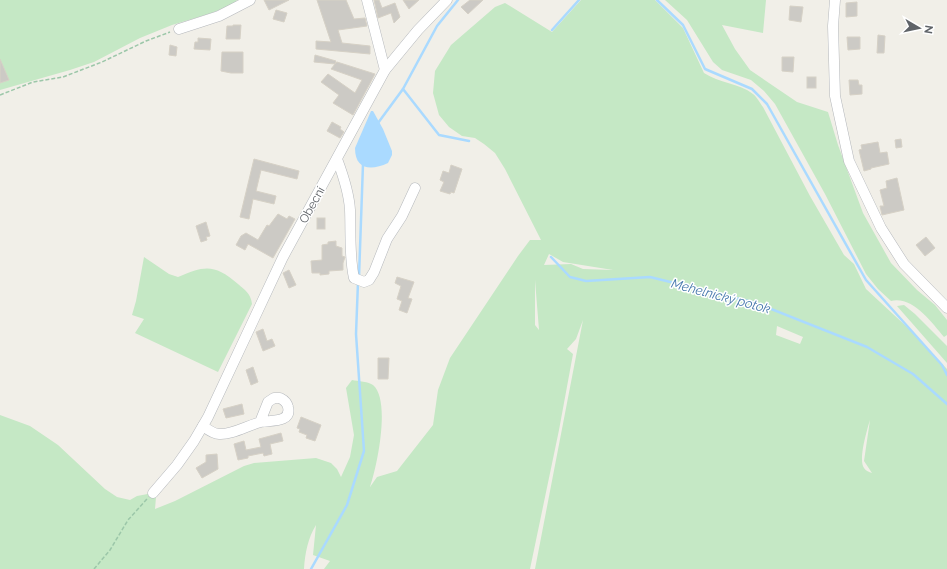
<svg xmlns="http://www.w3.org/2000/svg" width="947" height="569" viewBox="0 0 947 569" font-family="Raleway,sans-serif">
<rect width="100%" height="100%" fill="#f1efe8"/>
<g fill="#c5e8c5" fill-rule="evenodd">
<polygon points="0,0 237,0 235,3 212,13 172,25 140,38 94,62 70,70 0,90"/>
<path d="M 581,0 L 655,0 L 683,28 L 704,73 C 719,83 739,83 753,94 C 757,97 760,103 763,107 L 810,196 L 844,255 L 854,264 L 866,289 L 907,327 L 947,369 L 947,569 L 535,569 L 583,320 L 576,339 L 567,349 L 573,354 L 559,430 L 530,569 L 324,569 L 330,561 L 313,555 L 316,525 C 308,538 305,553 304,569 L 0,569 L 0,415 L 30,426 L 58,445 L 105,489 L 117,497 L 130,500 L 137,496 L 153,493 L 156,497 L 155,509 L 175,501 L 244,466 L 254,463 L 316,458 L 331,463 L 337,469 L 341,477 L 350,457 L 354,435 L 346,388 L 352,380 C 358,381 369,382 373,385 C 391,400 377,467 370,487 L 377,477 L 397,471 L 433,425 L 438,390 L 450,358 L 518,256 L 530,240 L 541,240 L 505,169 L 495,153 L 484,144 L 475,138 L 462,136 L 449,127 L 439,115 L 433,93 L 435,71 L 451,45 L 495,7 L 505,3 L 552,32 ZM 549,254 L 563,262 L 613,270 L 583,269 L 571,264 L 544,265 ZM 535,280 L 539,330 L 535,325 ZM 777,326 L 803,337 L 800,344 L 776,335 ZM 870,420 L 864,461 L 872,473 C 869,472 866,471 864,468 C 858,460 867,430 870,420 Z"/>
<path d="M 665,0 L 766,0 L 763,33 L 722,25 L 735,49 L 750,70 L 797,102 L 828,112 L 838,145 L 863,213 L 891,263 L 917,290 L 935,305 L 947,320 L 947,335 L 944,337 C 931,322 913,296 891,301 L 878,289 L 866,274 L 825,194 L 775,104 L 764,91 L 751,80 L 722,70 L 713,62 L 687,20 Z"/>
<path d="M 144,257 L 169,274 L 178,277 C 205,265 215,264 238,284 C 245,290 251,294 252,304 L 218,372 L 135,333 L 144,319 L 132,315 L 136,301 Z"/>
<polygon points="904,305 915,314 947,346 947,363 897,306"/>
</g>
<path fill="#aadaff" d="M 371,111 L 373,111 L 383,129 L 392,151 L 392,155 L 388,163 C 371,171 355,170 355,148 Z"/>
<g fill="none" stroke-linecap="round" stroke-linejoin="round">
<g stroke="#aadaff" stroke-width="2.5">
<polyline points="458,0 437,26 403,89 439,135 469,141"/>
<polyline points="657,0 683,25 705,69 752,89 767,104 866,280 942,365 947,375"/>
<polyline points="552,30 579,0"/>
<polyline points="378,123 403,89"/>
<polyline points="551,257 570,277 586,281 650,277 756,303 867,347 913,374 947,404"/>
<polyline points="359,277 363,164"/>
<polyline points="311,569 347,505 364,451 356,334 358,282"/>
</g>
</g>
<g fill="#cccac5" stroke="#d6d1c6">
<polygon points="264,0 289,0 269,10"/>
<polygon points="317,0 346,0 354,19 365,18 367,26 338,30 342,43 370,46 370,54 316,49 316,41 331,42"/>
<polygon points="374,0 379,0 382,8 395,3 400,17 394,23 391,13 378,18"/>
<polygon points="403,0 419,0 409,9"/>
<polygon points="470,0 483,0 468,14 461,7"/>
<polygon points="857,2 857,16 846,17 846,3"/>
<polygon points="790,6 803,7 801,22 789,20"/>
<polygon points="276,10 287,13 284,22 273,19"/>
<polygon points="233,25 241,25 240,39 226,39 227,26 233,26"/>
<polygon points="878,35 885,36 884,53 877,53"/>
<polygon points="847,37 860,37 860,49 848,50"/>
<polygon points="198,38 211,39 210,50 194,49 195,42 198,42"/>
<polygon points="170,45 177,47 176,56 169,55"/>
<polygon points="222,52 243,52 243,73 231,73 221,71"/>
<polygon points="315,55 336,61 335,64 337,62 375,74 353,115 333,103 339,95 321,82 328,74 355,93 362,80 331,69 335,64 314,62"/>
<polygon points="782,57 794,57 793,72 782,71"/>
<polygon points="0,59 9,80 0,83"/>
<rect x="807" y="77" width="9" height="11"/>
<polygon points="849,80 858,80 859,85 862,85 862,94 850,95"/>
<polygon points="332,122 341,127 340,129 344,132 340,138 327,131"/>
<polygon points="901,139 902,147 896,148 895,140"/>
<polygon points="878,142 880,153 887,152 889,164 871,168 871,169 864,171 859,150 862,149 861,145"/>
<polygon points="254,159 299,171 297,179 261,170 256,191 276,196 274,204 253,199 249,219 240,217"/>
<polygon points="451,165 462,169 454,193 451,192 450,194 440,191 444,182 440,180 443,171 449,173"/>
<polygon points="897,178 904,210 882,215 880,206 884,206 880,190 887,188 886,181"/>
<polygon points="278,214 287,219 289,216 295,219 273,258 248,244 245,250 236,245 241,236 246,233 258,240 267,225 269,226"/>
<rect x="317" y="218" width="8" height="11"/>
<polygon points="206,222 210,236 206,237 207,240 201,242 196,226"/>
<polygon points="926,237 935,248 925,256 916,245"/>
<polygon points="336,241 336,246 342,248 342,256 345,257 343,263 343,270 329,271 329,274 320,275 320,273 312,273 311,261 322,260 322,245 328,244 328,242"/>
<polygon points="289,270 296,285 289,288 283,273"/>
<polygon points="397,277 414,282 408,298 412,299 407,313 399,310 402,301 397,299 401,286 395,283"/>
<polygon points="263,329 267,341 272,339 275,346 263,351 256,332"/>
<polygon points="378,358 389,358 388,379 378,379"/>
<polygon points="253,367 258,382 251,385 246,370"/>
<polygon points="242,404 244,414 226,418 223,409"/>
<polygon points="301,417 321,425 315,441 306,438 307,435 299,432 300,429 297,428"/>
<polygon points="281,433 283,441 270,444 272,454 264,456 263,453 248,456 248,458 238,460 234,444 244,441 246,450 261,447 259,439"/>
<polygon points="217,454 218,469 202,478 196,468 206,462 206,455"/>
</g>
<g fill="none" stroke-linecap="round" stroke-linejoin="round">
<defs>
<g id="street">
<polyline points="367,0 385,70"/>
<polyline points="835,0 833,26 835,96 849,161 881,228 904,264 947,308"/>
<polyline points="179,29 219,16 250,0"/>
<path d="M 337,159 C 343,175 349,192 350,210 C 351,232 349,256 354,278 L 364,282 L 369,280 L 374,272 L 387,239 L 402,216 L 415,188"/>
<path d="M 203,426 C 207,429 213,434 219,434 C 232,435 248,425 261,422 C 270,420 292,423 288,407 C 287,402 284,400 280,398 L 274,398 L 268,402 L 260,422"/>
<polyline points="153,493 177,465 194,441 208,417 283,257 385,70 418,30 447,0"/>
</g>
</defs>
<use href="#street" stroke="#b5b8bc" stroke-width="11"/>
<g stroke="#9cc7a9" stroke-width="1.5" stroke-dasharray="4 2" stroke-linecap="butt">
<polyline points="0,95 33,82 63,77 102,62 146,41 170,32"/>
<polyline points="94,569 110,550 128,520 147,499"/>
</g>
<use href="#street" stroke="#fff" stroke-width="10"/>
</g>
<g text-anchor="middle" dominant-baseline="central" stroke-width="3" stroke-linejoin="round" paint-order="stroke">
<g font-size="12" fill="#5f6368" stroke="#fff">
<text transform="translate(312 205) rotate(-61)">Obecní</text>
</g>
<g font-size="13" font-style="italic" fill="#4174aa" stroke="#fff">
<text transform="translate(721 296) rotate(15)">Mehelnický potok</text>
</g>
</g>
<g transform="translate(919 28) rotate(99)" stroke="#ffffff" stroke-width="3" paint-order="stroke">
<path d="M0-3L7 15L0 10L-7 15Z" fill="#5f6368"/>
<text y="-6" font-size="11" font-weight="bold" text-anchor="middle" fill="#5f6368">N</text>
</g>
</svg>
